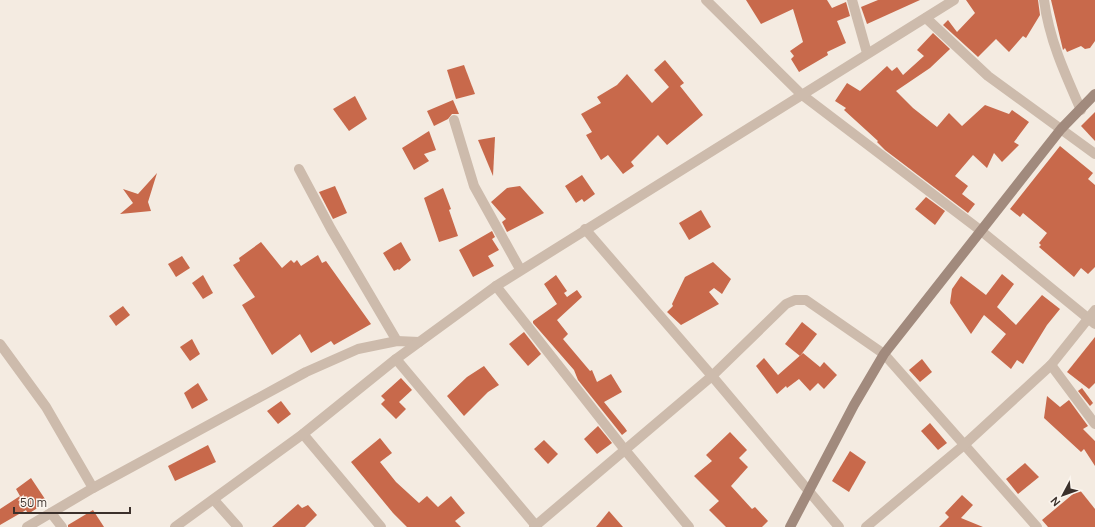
<svg xmlns="http://www.w3.org/2000/svg" width="1095" height="527" viewBox="0 0 1095 527" font-family="Manrope,sans-serif">
<rect width="100%" height="100%" fill="#f4ebe1"/>
<g fill="#c8694b">
<polygon points="746,0 827,0 832,8 846,2 850,16 837,21 846,43 827,52 828,55 799,72 791,59 794,56 790,51 803,42 793,9 761,24"/>
<polygon points="878,0 920,0 867,24 861,7"/>
<polygon points="966,0 1038,0 1040,15 1026,38 1023,36 1009,52 996,39 978,57 943,25 948,20 957,32 975,13"/>
<polygon points="1051,0 1095,0 1095,41 1090,48 1085,49 1081,46 1067,52 1065,48 1063,50"/>
<polygon points="933,33 950,49 930,68 896,91 913,108 937,127 949,113 962,126 985,105 1009,114 1012,110 1029,122 1014,142 1019,145 1002,162 994,153 987,168 973,155 955,176 968,186 962,194 975,204 968,213 885,150 877,142 878,141 844,110 846,108 835,101 847,83 860,91 887,66 892,71 897,67 903,75 924,56 917,50"/>
<polygon points="665,60 684,83 680,86 703,115 667,145 658,135 631,162 634,166 623,174 608,155 601,160 586,135 592,132 581,114 601,103 597,97 617,85 627,74 652,103 669,87 654,70"/>
<polygon points="464,65 475,94 456,99 447,70"/>
<polygon points="355,96 367,119 349,131 333,109"/>
<polygon points="453,100 459,114 452,114 448,119 434,126 427,111"/>
<polygon points="1095,112 1095,141 1081,126"/>
<polygon points="429,131 436,150 424,154 429,161 414,170 402,148"/>
<polygon points="495,137 493,176 478,140"/>
<polygon points="1060,146 1093,173 1088,179 1095,185 1095,267 1088,274 1081,268 1074,277 1039,247 1041,245 1039,243 1047,233 1023,213 1020,217 1010,209"/>
<polygon points="157,173 148,202 151,211 120,214 133,203 123,189 138,194"/>
<polygon points="582,175 595,194 584,202 582,199 576,203 565,186"/>
<polygon points="335,186 347,213 333,219 319,192"/>
<polygon points="520,186 544,213 507,232 502,222 506,219 491,202 507,188"/>
<polygon points="443,188 451,209 449,210 458,236 439,242 424,198"/>
<polygon points="926,197 945,211 935,225 915,209"/>
<polygon points="701,210 711,227 689,240 679,223"/>
<polygon points="492,231 495,237 492,239 499,250 488,256 494,266 473,277 459,250"/>
<polygon points="261,242 282,268 291,260 294,263 297,260 301,266 318,255 322,263 326,261 371,324 334,345 331,341 311,353 300,334 272,355 242,305 255,297 233,265 240,261 239,258"/>
<polygon points="401,242 411,260 399,270 398,269 394,271 383,253"/>
<polygon points="182,256 190,268 176,277 168,264"/>
<polygon points="713,262 731,279 722,294 714,288 709,292 719,304 681,325 667,312 673,306 672,304 685,277"/>
<polygon points="1002,274 1014,284 997,307 1016,325 1042,295 1060,309 1047,325 1023,364 1017,360 1011,369 991,352 1006,334 984,315 971,334 950,303 952,289 961,276 986,295"/>
<polygon points="203,275 213,293 203,299 192,283"/>
<polygon points="556,275 567,291 564,293 567,297 577,290 582,297 557,320 568,334 563,339 590,371 592,370 597,382 611,374 622,392 604,402 625,428 627,431 622,435 578,380 574,370 533,323 533,321 557,304 544,284"/>
<polygon points="123,306 130,315 116,326 109,316"/>
<polygon points="802,322 817,334 800,356 785,344"/>
<polygon points="524,332 541,354 528,366 509,344"/>
<polygon points="1095,337 1095,383 1089,389 1067,372"/>
<polygon points="192,339 200,354 190,361 180,347"/>
<polygon points="803,353 820,367 824,362 837,375 824,389 818,383 810,391 799,379 787,388 786,386 777,394 756,366 764,358 778,375"/>
<polygon points="922,359 932,372 920,382 909,370"/>
<polygon points="484,366 499,385 488,392 464,416 447,396 467,377"/>
<polygon points="401,378 412,390 399,402 406,409 396,419 381,404 385,400 381,396"/>
<polygon points="198,383 208,400 192,409 184,393"/>
<polygon points="1082,388 1093,403 1090,406 1078,391"/>
<polygon points="1047,396 1060,407 1069,400 1088,426 1083,429 1095,441 1095,466 1084,449 1081,452 1044,418"/>
<polygon points="281,401 291,414 278,424 267,411"/>
<polygon points="930,423 947,443 938,450 921,431"/>
<polygon points="598,426 612,443 597,454 584,439"/>
<polygon points="730,432 747,450 739,458 748,467 731,486 752,509 755,507 768,521 762,527 726,527 709,510 719,501 694,476 712,461 706,455"/>
<polygon points="380,438 392,453 380,462 396,482 419,503 427,496 438,507 451,496 465,513 455,521 461,527 407,527 393,513 351,462"/>
<polygon points="544,440 558,454 548,464 534,449"/>
<polygon points="208,445 216,462 175,481 168,466"/>
<polygon points="850,451 866,462 849,492 832,481"/>
<polygon points="1025,463 1039,477 1018,494 1006,479"/>
<polygon points="31,478 47,502 28,514 26,510 0,525 0,509 20,496 16,489"/>
<polygon points="1079,489 1095,509 1095,527 1048,527 1042,520"/>
<polygon points="962,495 973,505 961,518 983,527 939,527 949,517 945,513"/>
<polygon points="298,504 302,508 308,505 317,515 305,527 272,527"/>
<polygon points="93,510 104,527 68,527 68,525"/>
<polygon points="609,511 623,527 596,527"/>
</g>
<g fill="none" stroke-linecap="round" stroke-linejoin="round">
<g stroke="#cdbbac" stroke-width="10">
<polyline points="706,0 801,94 980,230 1095,324"/>
<polyline points="852,0 867,53"/>
<path d="M 1044,0 C 1049,39 1065,74 1081,110"/>
<polyline points="926,18 988,76 1095,154"/>
<polyline points="454,120 474,186 520,269"/>
<polyline points="299,169 331,229 397,341"/>
<polyline points="585,229 712,376 839,527"/>
<polyline points="496,286 625,450 689,527"/>
<polyline points="0,344 46,407 93,488"/>
<polyline points="396,359 537,527"/>
<polyline points="1051,365 1095,424"/>
<polyline points="303,434 381,527"/>
<polyline points="214,500 238,527"/>
<polyline points="51,513 62,527"/>
<polyline points="27,527 93,488 306,372 358,349 397,341 419,342"/>
<polyline points="175,527 303,434 396,359 496,286 954,0"/>
<polyline points="534,527 712,376 786,304 795,300 806,300 884,354 1037,527"/>
<polyline points="866,527 964,445 1051,365 1095,310"/>
</g>
<polyline stroke="#a18a7d" stroke-width="10" points="790,527 854,405 884,354 1061,129 1095,94"/>
</g>
<g transform="translate(1063 495) rotate(229)" stroke="#fbf5ee" stroke-width="3" paint-order="stroke">
<path d="M0-3L7 15L0 10L-7 15Z" fill="#3b302b"/>
<text y="-6" font-size="11" font-weight="bold" text-anchor="middle" fill="#3b302b">N</text>
</g>
<path d="M14 507v6h116v-6" fill="none" stroke="#3b302b" stroke-width="2"/>
<text x="20" y="507" font-size="12" fill="#3b302b" stroke="#fbf5ee" stroke-width="3" paint-order="stroke">50 m</text>
</svg>
